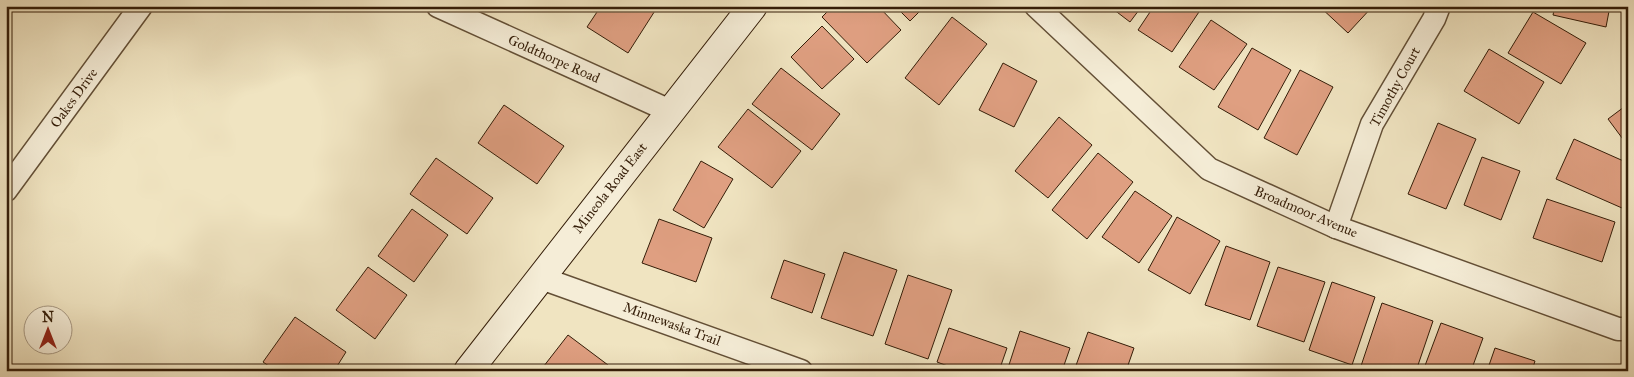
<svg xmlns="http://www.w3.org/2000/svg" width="1634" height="377" viewBox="0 0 1634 377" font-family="'IM FELL Great Primer',serif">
<rect width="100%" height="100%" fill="#f0e4c1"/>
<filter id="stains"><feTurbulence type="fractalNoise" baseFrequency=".004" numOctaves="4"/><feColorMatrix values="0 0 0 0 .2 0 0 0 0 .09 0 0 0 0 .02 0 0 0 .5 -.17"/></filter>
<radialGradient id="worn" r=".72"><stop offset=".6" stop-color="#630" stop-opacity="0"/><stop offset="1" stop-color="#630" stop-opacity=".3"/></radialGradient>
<g fill="#df9f81" stroke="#341d08">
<polygon points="601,6 658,6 628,53 587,27"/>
<polygon points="833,6 878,6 901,30 867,63 822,17"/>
<polygon points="895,6 925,6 910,21"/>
<polygon points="1109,6 1142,6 1130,22"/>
<polygon points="1154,6 1203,6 1172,52 1138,30"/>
<polygon points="1319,6 1373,6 1348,33"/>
<polygon points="1555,6 1610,6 1606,27 1553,15"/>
<polygon points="1533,12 1586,43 1561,84 1508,53"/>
<polygon points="952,17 987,44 939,105 905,78"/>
<polygon points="1211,20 1247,44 1214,90 1179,67"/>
<polygon points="822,26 854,59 822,89 791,57"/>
<polygon points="1252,48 1291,70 1258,130 1218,107"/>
<polygon points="1489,49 1544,82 1519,124 1464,91"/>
<polygon points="1003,63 1037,81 1014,127 979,110"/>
<polygon points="781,68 840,114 812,150 752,104"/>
<polygon points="1300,70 1333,87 1297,155 1264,138"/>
<polygon points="1628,104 1628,146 1608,119"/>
<polygon points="504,105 564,146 537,184 478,143"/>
<polygon points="748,109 801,151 772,188 718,147"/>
<polygon points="1059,117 1092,145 1048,198 1015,171"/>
<polygon points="1438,123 1476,139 1446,209 1408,194"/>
<polygon points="1574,139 1628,163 1628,196 1622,208 1556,179"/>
<polygon points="1098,153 1133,182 1087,239 1052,210"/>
<polygon points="1482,157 1520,171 1501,220 1464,205"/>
<polygon points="436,158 493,198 467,234 410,194"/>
<polygon points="701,161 733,179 704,228 673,210"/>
<polygon points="1135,191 1172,216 1139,263 1102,237"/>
<polygon points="1547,199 1615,222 1602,262 1533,238"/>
<polygon points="412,209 448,235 414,282 378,256"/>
<polygon points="1177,217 1220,241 1190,294 1148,270"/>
<polygon points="659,219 712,238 696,282 642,263"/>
<polygon points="1226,246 1270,262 1250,320 1205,305"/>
<polygon points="844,252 897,270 873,336 821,318"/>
<polygon points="784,260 825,274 812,313 771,298"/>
<polygon points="368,267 407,295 375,339 336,310"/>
<polygon points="1278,267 1325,282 1304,342 1257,326"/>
<polygon points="908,275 952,290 928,359 885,344"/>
<polygon points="1332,282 1375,297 1352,365 1309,350"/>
<polygon points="1382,303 1433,321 1416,371 1360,369"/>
<polygon points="295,317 346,352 334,371 276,371 263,362"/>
<polygon points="1441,323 1483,338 1471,371 1423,371"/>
<polygon points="949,328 1007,348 999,371 961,371 937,362"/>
<polygon points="1020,331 1070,348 1062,371 1007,371"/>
<polygon points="1088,332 1134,348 1126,371 1074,371"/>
<polygon points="568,335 608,365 603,371 540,371"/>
<polygon points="1495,348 1535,361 1532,371 1487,371"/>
<polygon points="1550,367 1565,371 1549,371"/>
</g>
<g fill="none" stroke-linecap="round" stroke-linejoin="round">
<defs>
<g id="street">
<polyline points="438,6 670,111"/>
<polyline points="1036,6 1209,169 1336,227 1618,329 1628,329"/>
<polyline points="6,190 141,6"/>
<polyline points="1336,227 1372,124 1434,19 1439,6"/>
<polyline points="541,278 801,371"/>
</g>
<polyline id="secondary" points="468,371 753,6"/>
</defs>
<use href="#street" stroke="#634f36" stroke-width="25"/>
<use href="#secondary" stroke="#341d08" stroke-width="30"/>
<use href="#street" stroke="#f5edd7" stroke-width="22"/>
<use href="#secondary" stroke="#f5edd7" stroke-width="28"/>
</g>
<g text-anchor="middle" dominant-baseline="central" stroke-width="4.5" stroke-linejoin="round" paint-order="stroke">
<g font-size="14" fill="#341d08" stroke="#f5edd7">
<text transform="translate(554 59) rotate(24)">Goldthorpe Road</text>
<text transform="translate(1395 87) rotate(-61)">Timothy Court</text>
<text transform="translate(74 98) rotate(-54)">Oakes Drive</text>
<text transform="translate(610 188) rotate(-52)">Mineola Road East</text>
<text transform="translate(1306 212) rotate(23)">Broadmoor Avenue</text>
<text transform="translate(672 324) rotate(20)">Minnewaska Trail</text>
</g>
</g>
<rect width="1634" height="377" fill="none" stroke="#f0e4c1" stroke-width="25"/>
<rect x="8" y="8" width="1619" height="362" fill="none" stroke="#341d08" stroke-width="2.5"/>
<rect x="12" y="12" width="1609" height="352" fill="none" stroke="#341d08"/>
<g transform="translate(48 330)"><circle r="24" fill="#f5edd7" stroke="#a89a84"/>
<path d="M0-4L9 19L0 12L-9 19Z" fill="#8f2418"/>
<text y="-8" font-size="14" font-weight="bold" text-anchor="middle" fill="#341d08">N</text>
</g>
<rect width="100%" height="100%" filter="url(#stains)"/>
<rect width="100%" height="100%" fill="url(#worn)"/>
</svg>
